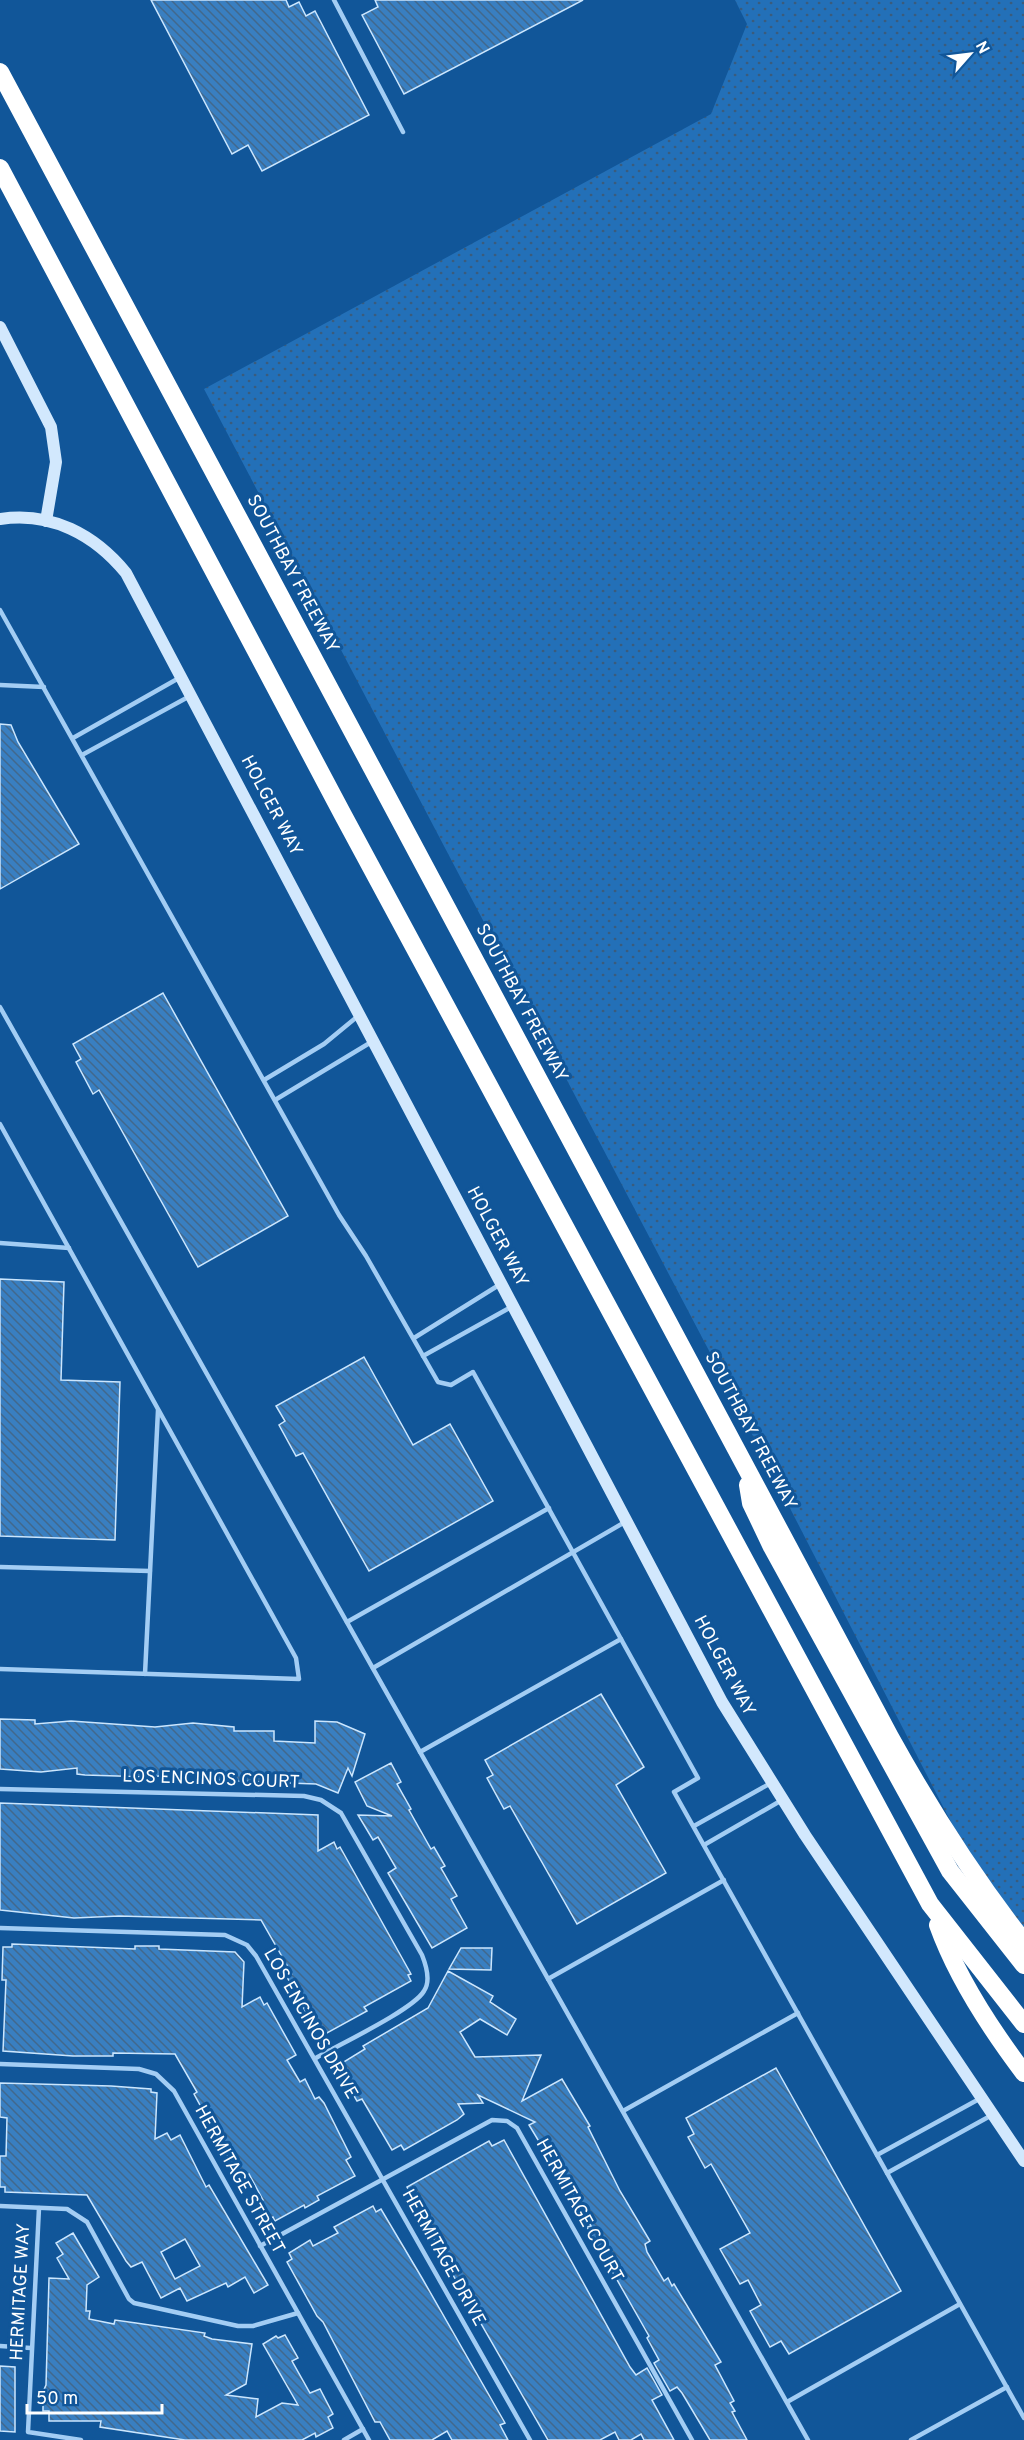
<svg xmlns="http://www.w3.org/2000/svg" width="1024" height="2440" viewBox="0 0 1024 2440" font-family="Overpass,sans-serif">
<defs>
<pattern id="grass-dots" width="8" height="8" patternUnits="userSpaceOnUse" patternTransform="scale(1.5)"><rect width="8" height="8" fill="#2370b8"/><path d="M2 2h.1M6 6h.1" fill="none" stroke="#3a5c7d" stroke-width="1.8" stroke-linecap="round"/></pattern>
<pattern id="building-back-hatch" width="6" height="6" patternUnits="userSpaceOnUse" patternTransform="scale(1.5)"><rect width="6" height="6" fill="#397fc1"/><path d="M-1 5l2 2M0 0l6 6M5-1l2 2" fill="none" stroke="#42688c"/></pattern>
</defs>
<rect width="100%" height="100%" fill="#115699"/>
<polygon fill="url(#grass-dots)" points="735,0 1024,0 1024,1935 991,1900 716,1364 204,389 711,114 747,24"/>
<g fill="url(#building-back-hatch)" stroke="#cbe6fe" stroke-width="1.5" fill-rule="evenodd">
<polygon points="151,0 286,0 289,7 299,2 306,16 315,11 369,115 262,171 248,145 232,154"/>
<polygon points="375,0 583,0 404,94 362,15 378,7"/>
<polygon points="0,724 11,725 18,742 79,844 0,889"/>
<polygon points="163,993 288,1216 198,1267 99,1090 93,1094 76,1062 81,1059 73,1044"/>
<polygon points="0,1279 64,1282 61,1380 120,1382 115,1540 0,1536"/>
<polygon points="364,1357 413,1445 450,1424 493,1501 369,1571 303,1453 296,1456 279,1425 285,1421 276,1406"/>
<polygon points="601,1694 644,1767 616,1785 666,1873 577,1924 510,1806 504,1809 487,1778 493,1775 485,1760"/>
<polygon points="0,1719 35,1720 35,1724 71,1721 155,1727 193,1723 234,1727 234,1731 274,1731 274,1741 315,1743 315,1721 337,1722 365,1734 352,1776 348,1768 338,1793 316,1784 209,1780 209,1771 149,1777 85,1775 77,1774 77,1768 41,1772 0,1769"/>
<polygon points="391,1763 401,1782 397,1784 411,1809 409,1810 431,1849 434,1847 445,1866 441,1868 457,1896 451,1899 467,1928 432,1948 388,1873 396,1868 378,1837 373,1840 358,1815 392,1816 367,1806 355,1782"/>
<polygon points="0,1803 318,1815 318,1851 334,1842 337,1849 340,1847 411,1974 408,1975 411,1981 364,2007 367,2011 327,2033 319,2029 316,2031 287,1977 292,1974 261,1920 119,1916 74,1918 0,1910"/>
<polygon points="12,1944 135,1949 135,1946 159,1946 159,1949 235,1952 244,1962 242,2007 260,1997 264,2005 267,2003 296,2055 287,2060 300,2082 305,2079 315,2099 319,2097 324,2103 351,2157 346,2160 355,2176 317,2196 319,2200 305,2208 304,2205 275,2221 273,2217 268,2219 259,2203 263,2200 249,2174 242,2178 231,2162 194,2094 197,2092 175,2054 113,2053 113,2056 73,2056 3,2051 6,1980 2,1980 3,1947 12,1947"/>
<polygon points="461,1948 492,1948 491,1970 449,1969"/>
<polygon points="448,1971 493,1996 490,2002 516,2019 507,2035 480,2019 460,2032 475,2057 541,2055 522,2101 562,2079 590,2126 588,2127 620,2191 650,2241 645,2244 647,2252 664,2281 668,2278 672,2286 674,2284 721,2362 715,2365 734,2401 730,2403 735,2411 732,2412 747,2440 710,2440 682,2393 677,2387 670,2391 654,2363 659,2360 647,2338 649,2336 587,2227 591,2226 564,2176 561,2178 529,2125 535,2122 478,2095 483,2103 458,2104 464,2114 457,2120 404,2150 401,2145 392,2150 362,2099 357,2101 345,2080 348,2078 342,2063 365,2049 363,2046 428,2008"/>
<polygon points="776,2068 901,2291 789,2354 781,2341 770,2347 750,2311 761,2305 748,2280 740,2284 720,2249 750,2233 711,2164 705,2168 688,2137 694,2134 686,2118"/>
<path d="M 0,2083 L 111,2086 L 151,2089 L 151,2092 L 157,2093 L 155,2139 L 167,2133 L 171,2140 L 180,2135 L 206,2187 L 209,2185 L 268,2285 L 254,2293 L 245,2277 L 228,2287 L 226,2283 L 187,2301 L 180,2288 L 161,2298 L 142,2262 L 131,2267 L 126,2261 L 87,2195 L 5,2192 L 5,2187 L 0,2187 L 0,2156 L 6,2156 L 7,2118 L 0,2117 ZM 185,2239 L 200,2266 L 175,2279 L 161,2252 Z"/>
<polygon points="504,2140 630,2367 636,2375 647,2368 662,2395 652,2400 674,2440 644,2440 641,2434 631,2440 619,2440 615,2432 600,2440 548,2440 453,2275 407,2187 489,2141 492,2146"/>
<polygon points="373,2206 376,2212 381,2209 422,2278 505,2423 500,2425 508,2440 452,2440 447,2431 432,2440 390,2440 380,2422 375,2422 323,2322 317,2316 287,2262 292,2259 289,2253 310,2240 313,2246 338,2233 334,2227"/>
<polygon points="73,2233 99,2277 87,2285 86,2311 90,2311 89,2319 114,2324 115,2320 136,2323 205,2333 204,2336 212,2339 252,2344 246,2384 226,2395 258,2399 256,2417 282,2403 298,2405 263,2344 276,2336 278,2338 285,2335 298,2358 292,2361 310,2393 320,2389 333,2414 328,2417 333,2428 316,2437 315,2433 302,2440 185,2440 100,2427 101,2421 49,2421 49,2411 43,2411 43,2392 46,2385 49,2278 69,2279 57,2258 63,2254 56,2243"/>
<polygon points="0,2366 15,2367 15,2432 0,2431"/>
</g>
<g fill="none" stroke-linecap="round" stroke-linejoin="round">
<g stroke="#a3cdf4" stroke-width="4.5">
<polyline points="334,0 403,132"/>
<polyline points="0,610 339,1215 366,1256 438,1382 451,1385 473,1372 698,1778 674,1792 1024,2418"/>
<polyline points="0,685 44,687"/>
<polyline points="73,738 179,678"/>
<polyline points="82,755 190,696"/>
<polyline points="0,1007 808,2440"/>
<polyline points="264,1080 324,1044 358,1016"/>
<polyline points="275,1100 373,1041"/>
<polyline points="0,1124 296,1658 299,1679 0,1669"/>
<polyline points="0,1243 69,1248"/>
<polyline points="414,1338 499,1285"/>
<polyline points="423,1356 513,1306"/>
<polyline points="0,1567 150,1571"/>
<polyline points="347,1622 549,1508"/>
<polyline points="373,1668 625,1522"/>
<polyline points="145,1674 158,1410"/>
<polyline points="420,1752 621,1639"/>
<path d="M 0,1789 L 304,1796 L 321,1800 L 341,1813 L 422,1955 C 426,1965 431,1981 424,1991 C 413,2010 338,2045 316,2058"/>
<polyline points="694,1826 771,1783"/>
<polyline points="704,1845 782,1800"/>
<polyline points="0,1928 225,1935 247,1945 256,1956 530,2440"/>
<polyline points="548,1979 724,1880"/>
<polyline points="0,2064 139,2069 156,2074 174,2091 369,2440"/>
<polyline points="623,2111 798,2013"/>
<polyline points="877,2155 981,2098"/>
<polyline points="887,2173 992,2115"/>
<polyline points="0,2206 67,2209 87,2222 129,2299 134,2303 238,2326 253,2326 298,2313"/>
<polyline points="39,2208 28,2432 81,2440"/>
<polyline points="260,2246 492,2120 507,2121 517,2128 692,2440"/>
<polyline points="0,2346 31,2348"/>
<polyline points="787,2402 960,2304"/>
<polyline points="344,2440 363,2429"/>
<polyline points="911,2440 1007,2387"/>
</g>
<g stroke="#d2e8fd" stroke-width="12">
<polyline points="0,327 51,427 56,462 46,521"/>
<path d="M 0,519 C 51,511 95,535 126,573 L 722,1702 L 805,1835 L 1024,2161"/>
</g>
<g stroke="#fff" stroke-width="18">
<path d="M 0,72 L 890,1737 C 930,1809 973,1877 1024,1942"/>
<polyline points="0,168 343,815 930,1904 1024,2024"/>
<polyline points="748,1485 751,1503 772,1547 950,1871 1024,1965"/>
<path d="M 938,1925 C 957,1978 990,2028 1024,2073"/>
</g>
</g>
<g text-anchor="middle" dominant-baseline="central" stroke-width="6" stroke-linejoin="round" paint-order="stroke">
<g font-size="18" fill="#fff" stroke="#115699">
<text transform="translate(292 574) rotate(62)">SOUTHBAY FREEWAY</text>
<text transform="translate(271 806) rotate(62)">HOLGER WAY</text>
<text transform="translate(521 1003) rotate(62)">SOUTHBAY FREEWAY</text>
<text transform="translate(497 1237) rotate(62)">HOLGER WAY</text>
<text transform="translate(750 1431) rotate(62)">SOUTHBAY FREEWAY</text>
<text transform="translate(724 1666) rotate(62)">HOLGER WAY</text>
<text transform="translate(211 1780) rotate(2)">LOS ENCINOS COURT</text>
<text transform="translate(310 2024) rotate(60)">LOS ENCINOS DRIVE</text>
<text transform="translate(239 2180) rotate(61)">HERMITAGE STREET</text>
<text transform="translate(579 2211) rotate(61)">HERMITAGE COURT</text>
<text transform="translate(443 2258) rotate(61)">HERMITAGE DRIVE</text>
<text transform="translate(21 2292) rotate(-87)">HERMITAGE WAY</text>
</g>
</g>
<g transform="translate(970 54) rotate(62)" stroke="#115699" stroke-width="4.5" paint-order="stroke">
<path d="M0-4.5L10 22L0 15L-10 22Z" fill="#ffffff"/>
<text y="-9" font-size="16" font-weight="bold" text-anchor="middle" fill="#ffffff">N</text>
</g>
<path d="M27 2404v9h135v-9" fill="none" stroke="#ffffff" stroke-width="3"/>
<text x="36" y="2404" font-size="18" fill="#ffffff" stroke="#115699" stroke-width="4.5" paint-order="stroke">50 m</text>
</svg>
